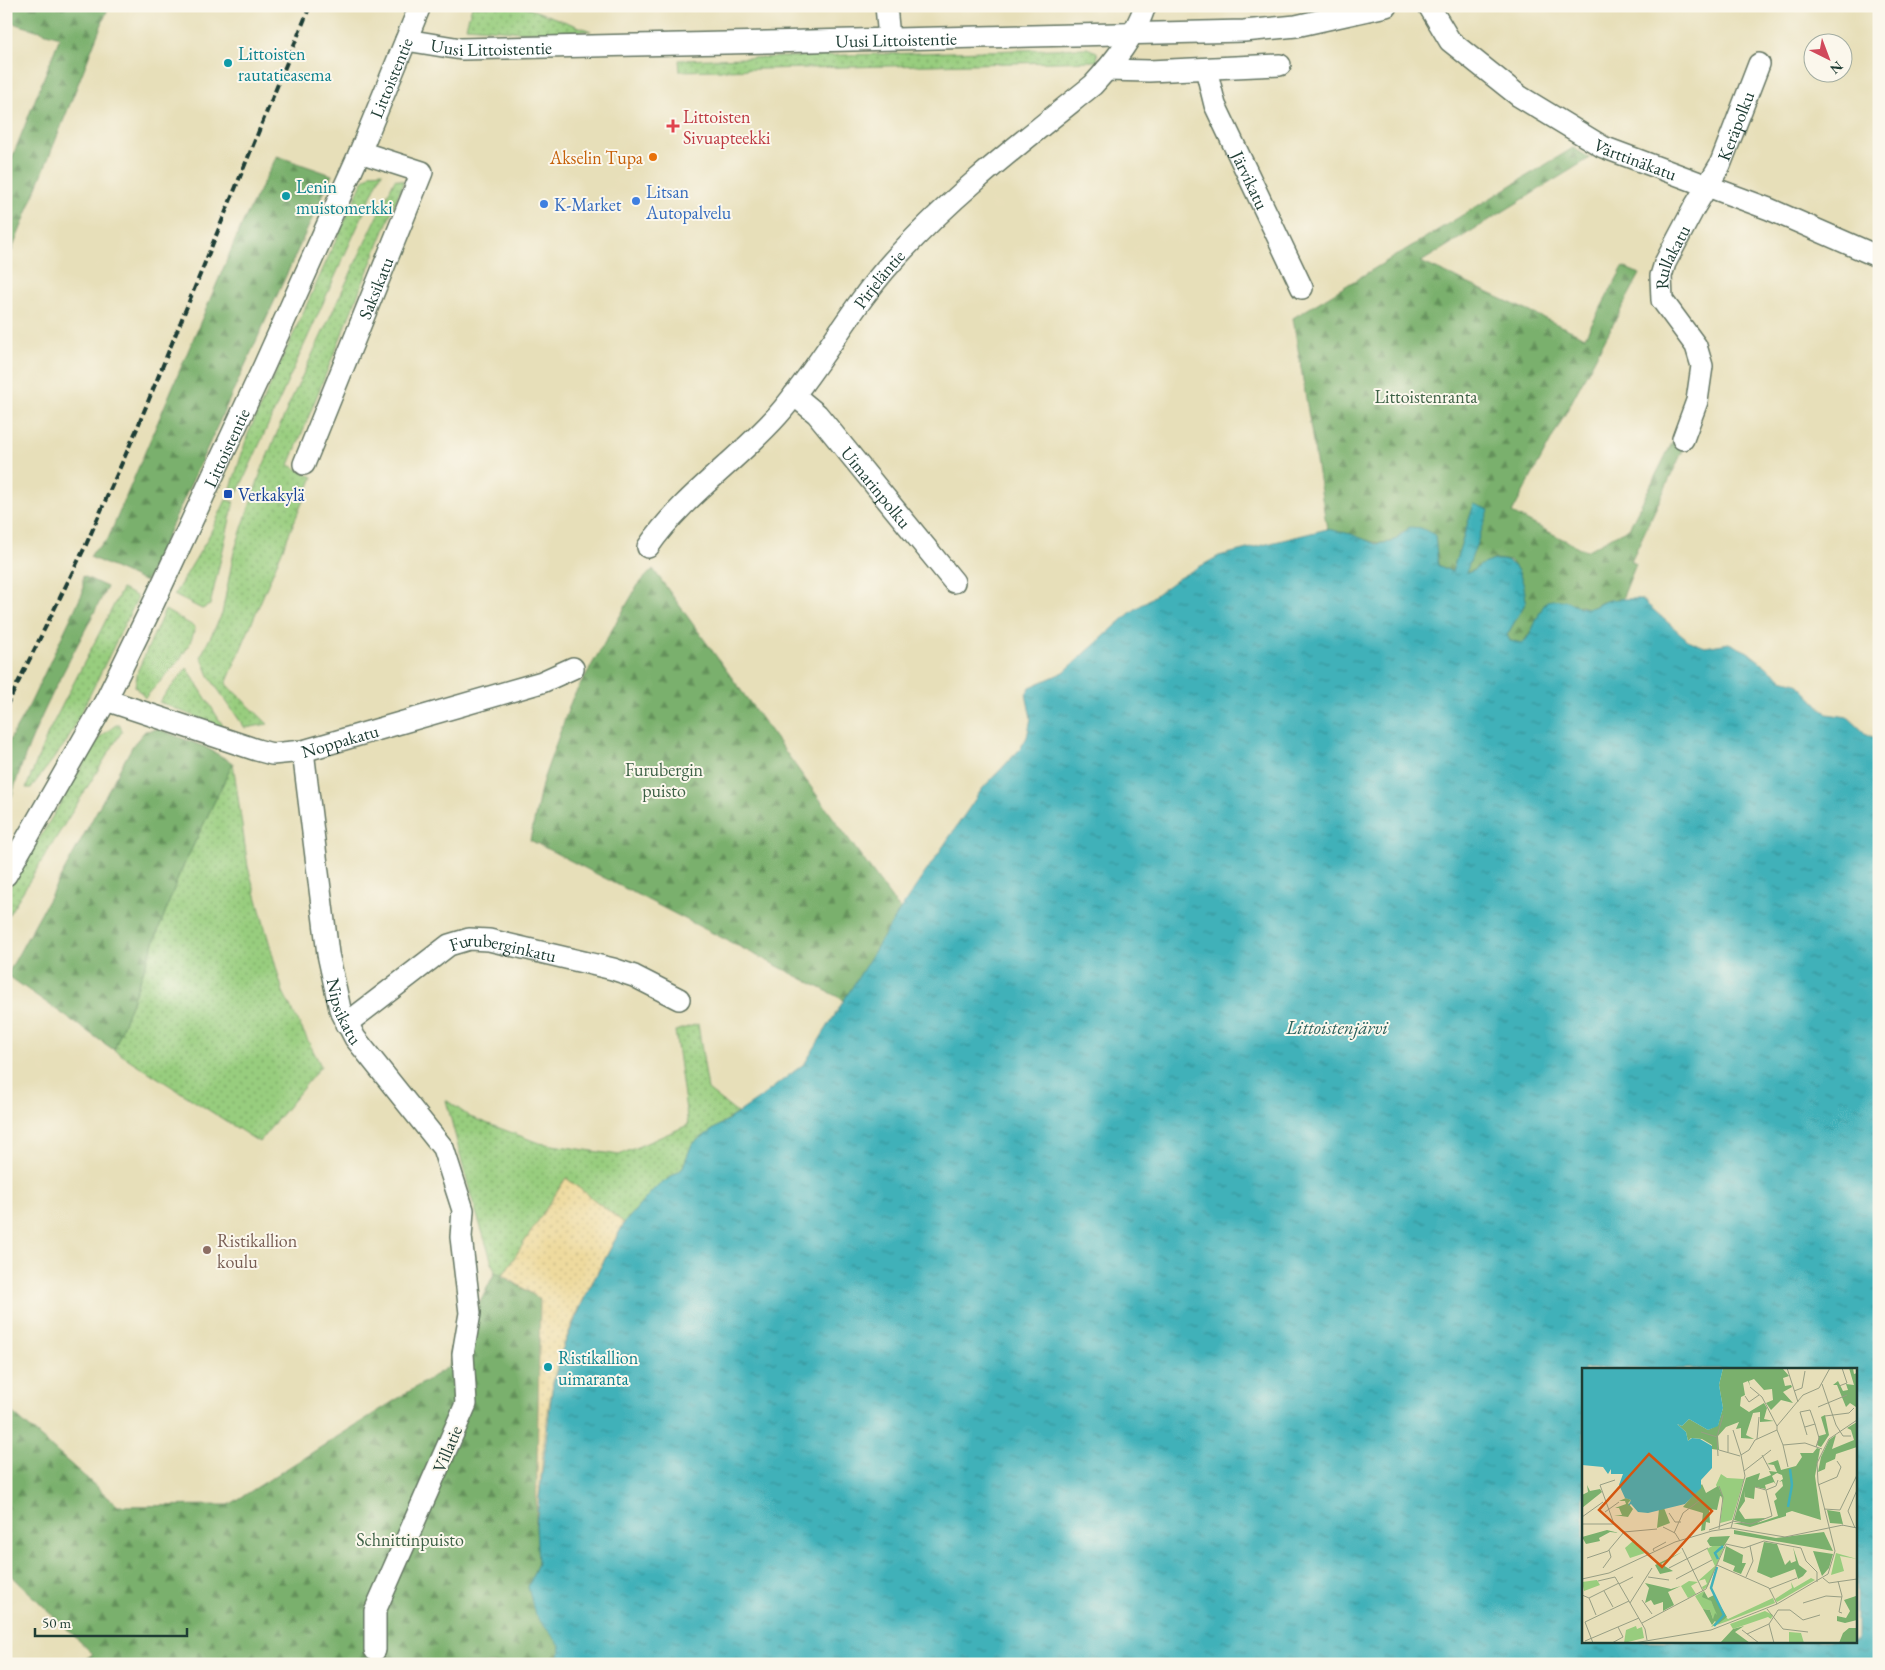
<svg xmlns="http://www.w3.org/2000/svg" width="1885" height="1670" viewBox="0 0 1885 1670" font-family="'EB Garamond',serif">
<defs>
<pattern id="grass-dots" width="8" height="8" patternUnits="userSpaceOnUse" patternTransform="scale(1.25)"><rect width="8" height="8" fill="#98cd7e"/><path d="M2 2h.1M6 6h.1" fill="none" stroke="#7ba868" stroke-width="1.8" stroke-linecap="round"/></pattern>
<pattern id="forest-firs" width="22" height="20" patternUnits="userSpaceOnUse" patternTransform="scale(1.25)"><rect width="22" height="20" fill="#7ab06d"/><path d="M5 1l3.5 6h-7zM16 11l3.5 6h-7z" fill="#63905a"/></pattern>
<pattern id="sand-dots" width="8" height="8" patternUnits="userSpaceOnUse" patternTransform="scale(1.25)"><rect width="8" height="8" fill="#eeda9e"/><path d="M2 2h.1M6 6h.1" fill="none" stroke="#ccbc89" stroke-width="1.8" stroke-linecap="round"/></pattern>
<pattern id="water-ripples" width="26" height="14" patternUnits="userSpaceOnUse" patternTransform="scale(1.25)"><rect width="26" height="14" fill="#41b1b9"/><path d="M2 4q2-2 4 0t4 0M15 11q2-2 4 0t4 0" fill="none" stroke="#369197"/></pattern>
</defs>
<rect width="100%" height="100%" fill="#fbf7ec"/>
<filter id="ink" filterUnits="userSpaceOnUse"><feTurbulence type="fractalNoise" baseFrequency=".02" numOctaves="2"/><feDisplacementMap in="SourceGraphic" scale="10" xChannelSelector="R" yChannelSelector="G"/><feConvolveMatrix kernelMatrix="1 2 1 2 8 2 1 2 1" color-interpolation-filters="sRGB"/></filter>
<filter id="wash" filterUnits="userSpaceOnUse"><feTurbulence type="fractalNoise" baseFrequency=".0096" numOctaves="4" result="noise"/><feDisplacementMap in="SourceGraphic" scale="20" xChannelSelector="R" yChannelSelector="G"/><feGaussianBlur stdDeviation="1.12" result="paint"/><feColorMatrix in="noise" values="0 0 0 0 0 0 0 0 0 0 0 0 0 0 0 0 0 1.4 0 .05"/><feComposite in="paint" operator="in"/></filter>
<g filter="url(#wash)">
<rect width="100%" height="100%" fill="#e7dfb9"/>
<g fill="url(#grass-dots)" stroke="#5c8559">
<polygon points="472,6 522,6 591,31 524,32 466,27"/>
<polygon points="1087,48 1097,52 1098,61 680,71 679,60"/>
<polygon points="382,172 238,492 231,488 248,434 363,181 372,173"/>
<polygon points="395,179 404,181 289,465 313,477 226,684 268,724 245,728 210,678 201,656 222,614 234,552 262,469 290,402"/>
<polygon points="226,500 234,502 210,605 202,609 174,595 207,540"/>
<polygon points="122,589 138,597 67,741 31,788 26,788 48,733"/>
<path d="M 165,610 L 195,627 C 190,655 163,677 145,698 L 135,686 L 138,670 Z"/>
<polygon points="187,668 225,729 159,702"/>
<polygon points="116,725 120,725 122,731 6,919 6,894 100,737"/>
<polygon points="233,763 248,867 283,992 321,1066 259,1142 114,1050 179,875"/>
<polygon points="698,1024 708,1090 737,1113 692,1144 682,1169 654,1189 624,1223 566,1178 503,1275 495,1272 471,1196 446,1100 470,1117 539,1143 619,1155 688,1125 675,1031"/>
</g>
<g fill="url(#forest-firs)" stroke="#4c7650">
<polygon points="6,6 109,6 6,265 6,173 60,37 6,21"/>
<path d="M 1573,148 L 1590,158 L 1421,262 L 1585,337 L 1623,267 L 1640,274 L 1512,513 L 1586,551 L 1629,528 L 1673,441 L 1684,448 L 1631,561 L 1636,564 L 1622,599 C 1617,599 1611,600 1606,601 C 1595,604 1591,612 1580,605 L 1532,629 L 1523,643 L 1510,641 L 1507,635 L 1526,602 L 1520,574 L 1511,561 L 1496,559 L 1465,574 L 1488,510 L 1474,505 L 1452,572 L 1438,565 L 1435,536 L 1403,531 C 1399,535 1395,541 1391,542 C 1378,547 1343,533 1327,529 L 1293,318 Z"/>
<polygon points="277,156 332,175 146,582 90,557 93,552 108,539 243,222"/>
<polygon points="653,569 900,910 846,1001 530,840 543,780 572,699 638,585"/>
<path d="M 83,576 L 107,587 C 70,662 23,738 6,820 L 6,746 L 30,704 L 83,592 Z"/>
<polygon points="158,729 205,747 233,763 179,875 114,1050 7,975 133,745 145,731"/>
<polygon points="495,1272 540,1299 536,1525 538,1563 528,1587 560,1645 559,1664 78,1664 93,1654 6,1570 6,1407 118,1506 229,1505 448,1367"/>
</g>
<path fill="url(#sand-dots)" stroke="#868c69" d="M 566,1178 L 624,1223 C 602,1265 577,1306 562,1350 C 545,1400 542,1471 536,1525 L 540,1299 L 503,1275 Z"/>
<path fill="url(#water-ripples)" stroke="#307776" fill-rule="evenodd" d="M 1474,504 L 1489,510 L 1466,573 C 1474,572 1476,567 1483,564 C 1514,550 1524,574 1526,602 L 1507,635 L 1510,641 L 1523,643 C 1534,632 1537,613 1547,601 C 1569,596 1574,608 1588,608 C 1595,608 1599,603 1606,601 C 1617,598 1629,599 1641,599 L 1688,640 L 1705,647 L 1729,643 L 1748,652 L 1782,679 L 1797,683 L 1827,714 L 1848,717 L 1866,734 L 1872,737 L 1879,735 L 1879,1664 L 559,1664 L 560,1645 L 535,1615 L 528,1587 L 538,1563 L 536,1525 L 553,1383 L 562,1350 L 585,1297 L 624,1223 L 654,1189 L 682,1169 L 692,1144 L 757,1100 L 805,1063 L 900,910 L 982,789 L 1020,749 L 1027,737 L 1031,718 L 1026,694 L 1030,687 L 1064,672 L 1130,613 L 1179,578 L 1219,556 L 1327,529 L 1351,534 L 1376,544 L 1392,542 L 1410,527 L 1421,528 L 1435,535 L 1438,565 L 1452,572 ZM 1584,1369 L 1856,1369 L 1856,1641 L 1584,1641 Z"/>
</g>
<g filter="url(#ink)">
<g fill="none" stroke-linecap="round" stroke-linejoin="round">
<defs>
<g id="minor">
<polyline points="886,6 889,38"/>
<path id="s1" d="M 1429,6 L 1450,41 L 1519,96 L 1603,147 L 1769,209 L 1879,257"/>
<path id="s2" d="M 406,40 L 461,49 L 1244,31 L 1296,26 L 1386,6"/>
<path id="s3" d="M 1206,69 L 1215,105 L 1302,288"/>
<polyline points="1106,70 1149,71 1280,65"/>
<path id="s4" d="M 794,395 L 817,414 L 954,582"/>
<path id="s5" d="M 1683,439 L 1697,401 L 1702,366 L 1696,346 L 1662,300 L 1661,276 L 1665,263 L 1695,206 L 1720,165 L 1759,64"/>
<path id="s6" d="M 304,464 L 422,172 L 360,152"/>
<path id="s7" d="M 648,547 C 683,496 737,461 778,415 C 820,367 849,310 891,263 C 951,196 1023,141 1093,85 C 1114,62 1135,36 1145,6"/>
<path id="s8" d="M 106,700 L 257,750 L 272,754 L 303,751 L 542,682 L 573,668"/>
<path id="s9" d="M 303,751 L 328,954 L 340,1009 L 355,1038 L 443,1148 L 463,1210 L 461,1237 L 470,1313 L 463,1354 L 466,1404 L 375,1611 L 375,1650"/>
<path id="s10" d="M 6,875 L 106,700 L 154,602 L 264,366 L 360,152 L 420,6"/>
<path id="s11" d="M 346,1024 L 449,945 L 469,939 L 489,940 L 613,969 L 634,976 L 679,999"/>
</g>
</defs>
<use href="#minor" stroke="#657663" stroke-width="24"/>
<use href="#minor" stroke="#fff" stroke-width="21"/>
<polyline stroke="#1f3d34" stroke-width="4" stroke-dasharray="8 4" stroke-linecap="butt" points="6,707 85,547 136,431 310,6"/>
</g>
</g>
<g fill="#0f9aa8" stroke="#fbf7ec" stroke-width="2">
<circle cx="228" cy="63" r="5"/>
<circle cx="286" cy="196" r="5"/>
<circle cx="548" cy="1367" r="5"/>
</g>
<path fill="#e0444e" stroke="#fbf7ec" stroke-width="2" d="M670.5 118.5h5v5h5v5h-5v5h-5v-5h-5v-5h5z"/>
<circle fill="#e8710a" stroke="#fbf7ec" stroke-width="2" cx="653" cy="157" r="5"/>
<g fill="#3f7fe0" stroke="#fbf7ec" stroke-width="2">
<circle cx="636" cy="201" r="5"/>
<circle cx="544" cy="204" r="5"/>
</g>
<rect fill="#1a4fb4" stroke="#fbf7ec" stroke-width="2" x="223" y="489" width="10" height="10" rx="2.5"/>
<circle fill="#8d6e63" stroke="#fbf7ec" stroke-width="2" cx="207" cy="1250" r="5"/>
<g text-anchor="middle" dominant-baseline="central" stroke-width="4" stroke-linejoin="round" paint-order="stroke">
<g font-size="18" fill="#1f3d34" stroke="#fbf7ec">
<text stroke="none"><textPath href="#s2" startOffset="491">Uusi Littoistentie</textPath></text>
<text stroke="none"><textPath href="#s2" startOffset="86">Uusi Littoistentie</textPath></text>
<text stroke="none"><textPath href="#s10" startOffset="886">Littoistentie</textPath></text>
<text stroke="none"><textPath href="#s5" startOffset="346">Keräpolku</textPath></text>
<text stroke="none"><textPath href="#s1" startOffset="262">Värttinäkatu</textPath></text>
<text stroke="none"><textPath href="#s3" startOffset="120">Järvikatu</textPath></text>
<text stroke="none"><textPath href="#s5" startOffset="199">Rullakatu</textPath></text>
<text stroke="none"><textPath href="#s7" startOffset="355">Pirjeläntie</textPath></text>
<text stroke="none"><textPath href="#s6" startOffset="190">Saksikatu</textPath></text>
<text stroke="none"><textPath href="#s10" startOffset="481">Littoistentie</textPath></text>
<text stroke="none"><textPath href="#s4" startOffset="124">Uimarinpolku</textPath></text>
<text stroke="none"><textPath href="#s8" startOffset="244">Noppakatu</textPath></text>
<text stroke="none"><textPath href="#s11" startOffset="185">Furuberginkatu</textPath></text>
<text stroke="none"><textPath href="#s9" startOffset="264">Nipsikatu</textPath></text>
<text transform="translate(447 1449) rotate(-67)">Villatie</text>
</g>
<g font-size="18" fill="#0d838f" stroke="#fbf7ec" text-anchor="start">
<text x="238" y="53">Littoisten<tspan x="238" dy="21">rautatieasema</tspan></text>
<text x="296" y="186">Lenin<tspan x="296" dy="21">muistomerkki</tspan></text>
<text x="558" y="1357">Ristikallion<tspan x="558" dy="21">uimaranta</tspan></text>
</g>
<g font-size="18" fill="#be3a42" stroke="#fbf7ec" text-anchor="start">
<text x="683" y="116">Littoisten<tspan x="683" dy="21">Sivuapteekki</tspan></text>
</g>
<g font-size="18" fill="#c56008" stroke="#fbf7ec" text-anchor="end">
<text x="643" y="157">Akselin Tupa</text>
</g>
<g font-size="18" fill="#366cbe" stroke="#fbf7ec" text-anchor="start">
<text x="646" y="191">Litsan<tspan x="646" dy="21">Autopalvelu</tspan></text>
<text x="554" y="204">K-Market</text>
</g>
<g font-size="18" fill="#3d6146" stroke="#fbf7ec">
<text x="1426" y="396">Littoistenranta</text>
<text x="664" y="769">Furubergin<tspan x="664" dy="21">puisto</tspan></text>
<text x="410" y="1539">Schnittinpuisto</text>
</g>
<g font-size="18" fill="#164399" stroke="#fbf7ec" text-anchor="start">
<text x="238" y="494">Verkakylä</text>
</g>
<g font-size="18" fill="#785e54" stroke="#fbf7ec" text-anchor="start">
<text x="217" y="1240">Ristikallion<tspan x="217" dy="21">koulu</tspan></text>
</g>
<g font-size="19" font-style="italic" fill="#29605c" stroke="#fbf7ec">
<text x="1337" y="1027">Littoistenjärvi</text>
</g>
</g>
<g transform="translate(1582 1368)">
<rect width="275" height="275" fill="#e7dfb9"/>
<path d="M 139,106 L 145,110 L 162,111 L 150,152 L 138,155 L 141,133 L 134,117 ZM 132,177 L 142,179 L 126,218 L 121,222 L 120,219 L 125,216 L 123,211 L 116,213 L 133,198 L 125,181 ZM 254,185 L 275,191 L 258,188 L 262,203 L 249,207 ZM 229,210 L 233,212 L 195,234 L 193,231 L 210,220 L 209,214 L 212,220 ZM 15,212 L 18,217 L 2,223 L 0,214 ZM 122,223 L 121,227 L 129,233 L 136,247 L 131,251 L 128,242 L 121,241 L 113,228 ZM 191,230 L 193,235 L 146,253 L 129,259 L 134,253 L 136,256 L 143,248 L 146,251 ZM 183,243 L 191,247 L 189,251 L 186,249 L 151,261 L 148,256 ZM 54,258 L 55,261 L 60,259 L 62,270 L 42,275 L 44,262 ZM 207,264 L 219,265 L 222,275 L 207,275 Z" fill="#98cd7e"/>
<path d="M 141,0 L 205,0 L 201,1 L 207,8 L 201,10 L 203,18 L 209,17 L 210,19 L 201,24 L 211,35 L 199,32 L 189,42 L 184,35 L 191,32 L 190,21 L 182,22 L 172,11 L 167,13 L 168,18 L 166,13 L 161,15 L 163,27 L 159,29 L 158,38 L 167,44 L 182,35 L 185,40 L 182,51 L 192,53 L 178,54 L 178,44 L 171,45 L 164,67 L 172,71 L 159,70 L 159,60 L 154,61 L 157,54 L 144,59 L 136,68 L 137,82 L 130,81 L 130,77 L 120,71 L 109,70 L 106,73 L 104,64 L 95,56 L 100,58 L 107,51 L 126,62 L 136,57 L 141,40 L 137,17 ZM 267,0 L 271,0 L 272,6 L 275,5 L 274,39 L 268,35 L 264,39 L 255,17 L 251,17 L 256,13 L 261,23 L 266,22 L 264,16 L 272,17 ZM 243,47 L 247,67 L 239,79 L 235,77 L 237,68 L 244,66 L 239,49 ZM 275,54 L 275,79 L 254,86 L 253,91 L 244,95 L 243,101 L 236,104 L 239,89 L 247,72 L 254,67 L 250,81 L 272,72 L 269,62 L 265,60 ZM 235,80 L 238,81 L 233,108 L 239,152 L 210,143 L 204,145 L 204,148 L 168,159 L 151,155 L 163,155 L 152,152 L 164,110 L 178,105 L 176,112 L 189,107 L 187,103 L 195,104 L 192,97 L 185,96 L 196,92 L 193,82 L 199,102 L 214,98 L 220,89 L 218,85 L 231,85 ZM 195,105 L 200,107 L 201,111 L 197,114 L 200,113 L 201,118 L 193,126 L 195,131 L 192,133 L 196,148 L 175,155 L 184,150 L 163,151 L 157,142 L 163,133 L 162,123 L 163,129 L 172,131 L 173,119 L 184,121 L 183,117 L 192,114 L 194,117 L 190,108 ZM 120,116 L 124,125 L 136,118 L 141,129 L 138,128 L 135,142 L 127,141 L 128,155 L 124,154 L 123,162 L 119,163 L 121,145 L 101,139 ZM 5,117 L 8,123 L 18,121 L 20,124 L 0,140 L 0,127 L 6,124 ZM 44,130 L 49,132 L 46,135 L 51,141 L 46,149 L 32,147 L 40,147 L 37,140 L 33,140 L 44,136 L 43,133 L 37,133 ZM 82,140 L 88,155 L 75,160 L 77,141 ZM 245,142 L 258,144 L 261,156 L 248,155 ZM 25,162 L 37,165 L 28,164 L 17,170 L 18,173 L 4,176 L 0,169 ZM 152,162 L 194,170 L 242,164 L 251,183 L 152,166 ZM 148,168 L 142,178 L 128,178 L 125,173 L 128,169 ZM 182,174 L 195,176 L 203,197 L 208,192 L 209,195 L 214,193 L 211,179 L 217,197 L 225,203 L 221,208 L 216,211 L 213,201 L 189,210 L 175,204 ZM 144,178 L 161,187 L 160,195 L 164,195 L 159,206 L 151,203 L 153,198 L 141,193 ZM 231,183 L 251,186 L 247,200 L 240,208 ZM 100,184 L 79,196 L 91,203 L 78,206 L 73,197 ZM 63,215 L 89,221 L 99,218 L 86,224 L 92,237 L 81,243 L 81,234 L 72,237 L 69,232 L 63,235 L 67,220 ZM 122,223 L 126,230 L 132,227 L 145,249 L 136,256 L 133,253 L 130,257 L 121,241 L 128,242 L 131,251 L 133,245 L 135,247 L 129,233 L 120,229 ZM 274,228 L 275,252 L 263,255 L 255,253 L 255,248 L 264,250 L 268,243 L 262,232 ZM 162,258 L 153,264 L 168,275 L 138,275 L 151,261 ZM 267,260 L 275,260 L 275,275 L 257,275 L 261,265 Z" fill="#7ab06d" fill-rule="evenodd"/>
<path d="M 107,213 L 116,214 L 109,218 L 114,226 L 106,230 L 99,218 Z" fill="#98cd7e"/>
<path d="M 51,173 L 63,185 L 48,190 L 43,180 Z" fill="#98cd7e"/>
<path d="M 0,0 L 141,0 L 137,17 L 141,40 L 136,58 L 126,62 L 107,51 L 100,58 L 95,56 L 104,64 L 106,73 L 110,70 L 118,71 L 130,78 L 130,100 L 119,112 L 119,120 L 103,136 L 66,145 L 56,144 L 49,136 L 46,138 L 49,132 L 43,130 L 37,117 L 41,106 L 29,106 L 29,101 L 26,106 L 21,99 L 0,97 Z" fill="#41b1b9"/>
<path fill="none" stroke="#41b1b9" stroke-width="2.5" d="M 206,139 L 210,117 L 208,101M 136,191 L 133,185 L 141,178M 132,258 L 142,247 L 129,220 L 135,199"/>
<path fill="none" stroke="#979e84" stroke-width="1" d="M 205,0 L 216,34M 240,16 L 254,57 L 261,68 L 269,68M 257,18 L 265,15 L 260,0M 168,19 L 180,29 L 195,58M 212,23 L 220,20 L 223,3M 163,28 L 167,34 L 177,27M 236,39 L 265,27M 243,48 L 267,45 L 272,40M 223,59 L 233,56 L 237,70 L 234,79M 151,62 L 159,87M 195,62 L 201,77 L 223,75 L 240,81M 119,64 L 135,69M 225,67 L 218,44 L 228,42 L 233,56M 135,69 L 141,47M 135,69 L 136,88M 175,71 L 177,49M 201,77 L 206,99M 137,82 L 158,88M 146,84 L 146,67M 180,87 L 188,102M 162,103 L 189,82M 18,117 L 32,156M 18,117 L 33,112M 236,117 L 255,109 L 259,99 L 255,93M 137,118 L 141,129 L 137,161M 184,122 L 194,118 L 196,112M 242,141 L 258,142 L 275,107M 23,144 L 37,134M 87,145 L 93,154 L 99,154M 0,149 L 21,134M 150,153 L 169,156 L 190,148 L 184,122 L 173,119M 0,156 L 32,156 L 68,186M 260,157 L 275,160M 81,159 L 93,165 L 98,173M 149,160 L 163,108 L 159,87 L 167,82 L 173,72 L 195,62 L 195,58 L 221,27 L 237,20 L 248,0M 273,160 L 266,143 L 275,122M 127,162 L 150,154M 92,165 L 101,145 L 117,133M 100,180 L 121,223M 72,183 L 71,181 L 84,174M 5,190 L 26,183 L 42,164 L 75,161M 135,197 L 187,220 L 195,236M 21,200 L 29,189 L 27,182M 87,200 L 126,180M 66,209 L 87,212M 164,209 L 171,193 L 168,178M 241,210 L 247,215 L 275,211M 0,211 L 27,205 L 93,174 L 130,163 L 149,160 L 203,169 L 261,157M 94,211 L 130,192M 16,213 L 33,209 L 63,261 L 65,272M 256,213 L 260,228 L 257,244 L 260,245M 37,216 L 51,209M 187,221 L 215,210M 22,223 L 31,239M 0,227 L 7,230 L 37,215M 7,230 L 14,247M 60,232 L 70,246M 48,235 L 70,200M 221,235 L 244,228 L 260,229M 185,241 L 201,261 L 226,264M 60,255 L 124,221 L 144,176 L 162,180 L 182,173 L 219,180 L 224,193 L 235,204 L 235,214M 160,262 L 177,275M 165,266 L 187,256M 3,273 L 57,250M 11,275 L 3,254 L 47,233M 30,275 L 41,269 L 36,259M 52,275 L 129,262 L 195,236 L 246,206 L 253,183 L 236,114 L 235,95 L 247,71 L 275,52M 192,275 L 187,256 L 196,242 L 208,242 L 221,252 L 238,247"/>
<path fill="#d45610" fill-opacity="0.15" stroke="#d45610" stroke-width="2.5" d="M 67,86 L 130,143 L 80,199 L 17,142 Z"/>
<rect width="275" height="275" fill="none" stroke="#1f3d34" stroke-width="2.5"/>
</g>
<rect width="1885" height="1670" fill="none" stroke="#fbf7ec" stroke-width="25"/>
<g transform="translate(1828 58) rotate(138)"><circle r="24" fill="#fbf7ec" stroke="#a3ada2"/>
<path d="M0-4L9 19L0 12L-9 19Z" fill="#d1495b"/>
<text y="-8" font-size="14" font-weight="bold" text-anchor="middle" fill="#1f3d34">N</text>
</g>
<path d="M35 1628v8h152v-8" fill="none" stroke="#1f3d34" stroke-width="2.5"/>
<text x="42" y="1628" font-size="15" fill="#1f3d34" stroke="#fbf7ec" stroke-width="4" paint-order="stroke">50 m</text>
</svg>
